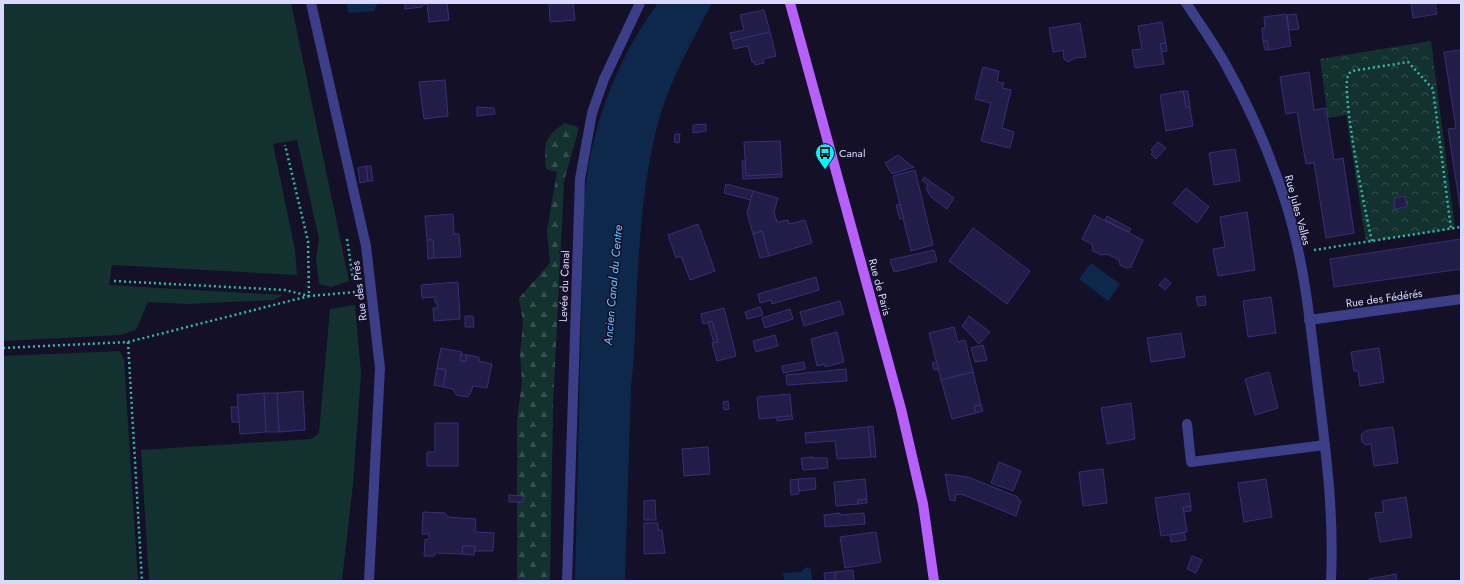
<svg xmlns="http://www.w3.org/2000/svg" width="1464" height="584" viewBox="0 0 1464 584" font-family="Jost,sans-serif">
<defs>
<pattern id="forest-firs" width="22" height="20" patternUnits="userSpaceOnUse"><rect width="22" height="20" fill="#13322f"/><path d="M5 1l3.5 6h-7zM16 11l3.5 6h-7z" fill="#354f4e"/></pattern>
<pattern id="park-crowns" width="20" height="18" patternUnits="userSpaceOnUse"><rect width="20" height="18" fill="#13322f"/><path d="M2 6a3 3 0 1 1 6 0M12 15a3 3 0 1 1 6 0" fill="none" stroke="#354f4e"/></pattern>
</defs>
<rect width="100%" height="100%" fill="#131028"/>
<g fill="#13322f">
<polygon points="3,3 291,3 349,281 331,287 319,284 316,259 319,239 297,140 273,144 295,250 297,275 112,265 109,285 283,295 274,300 187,304 148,302 136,330 120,335 3,341"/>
<polygon points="355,305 361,373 353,484 342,581 149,581 141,450 311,439 319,433 330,309"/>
<polygon points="120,351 124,360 138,581 3,581 3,356"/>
</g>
<path fill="url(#forest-firs)" d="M 565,123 L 579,128 L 564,181 L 553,406 L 550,581 L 517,581 L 517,420 L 522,382 L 520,354 L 523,322 L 519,298 L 550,263 L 547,231 L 557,172 L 546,169 C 544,144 543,138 565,123 Z"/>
<polygon fill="url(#park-crowns)" points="1431,41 1455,229 1366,242 1346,115 1328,118 1320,59"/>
<g fill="#0d284b">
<polygon points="347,3 376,3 377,5 374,11 348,13"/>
<path d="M 658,3 L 712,3 C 693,40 672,76 660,116 C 646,165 641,218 638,269 C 635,308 636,347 631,387 L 625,581 L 575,581 L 584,202 C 590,129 615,62 658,3 Z"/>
<polygon points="1091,263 1120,284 1108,301 1079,279"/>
<polygon points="806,567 811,569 812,581 784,581 783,573 801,572"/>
</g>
<g fill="#221c49" stroke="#382f75">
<polygon points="405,3 447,3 449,20 429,22 427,4 422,5 422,7 405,9"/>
<polygon points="549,3 573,3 575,20 550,22"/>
<polygon points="1411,3 1435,3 1437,14 1413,18"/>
<polygon points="764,10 770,32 732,41 730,33 744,30 740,15"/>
<polygon points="1286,14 1291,46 1269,50 1267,41 1263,41 1262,28 1265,28 1264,17"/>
<polygon points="1296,14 1299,29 1289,30 1287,15"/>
<polygon points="1162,22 1166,43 1160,44 1164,64 1135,68 1132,50 1142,49 1138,26"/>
<polygon points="1080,23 1086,57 1075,58 1068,62 1064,59 1063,50 1053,52 1049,28"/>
<polygon points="770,32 776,56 763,59 764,63 755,65 754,61 752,62 748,46 734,49 732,41"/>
<polygon points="1263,41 1267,41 1269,50 1265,50"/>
<polygon points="1166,43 1167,51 1162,52 1160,44"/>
<polygon points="1461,50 1461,213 1448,129 1456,128 1444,52"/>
<polygon points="983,67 999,71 997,82 1004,83 1002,88 1011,90 1002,128 1014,132 1010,148 981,141 991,103 975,99"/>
<polygon points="1309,72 1314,110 1326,108 1334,160 1343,158 1354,233 1326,238 1314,163 1306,164 1297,112 1286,114 1280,77"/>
<polygon points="445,80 448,116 424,119 419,82"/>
<polygon points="1183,91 1188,91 1190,108 1186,107"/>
<polygon points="1183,91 1186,107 1190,108 1193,126 1166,131 1160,95"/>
<polygon points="477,107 494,108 495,114 477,116"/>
<polygon points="706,124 706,131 693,133 693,125"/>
<polygon points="675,134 680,134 679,143 674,142"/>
<polygon points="780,141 782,174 746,176 744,142"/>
<polygon points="1158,142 1166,148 1156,159 1151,154 1153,152 1151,150"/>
<polygon points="1235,149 1240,181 1214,185 1209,153"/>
<polygon points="898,155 913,167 914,167 892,174 885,163"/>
<polygon points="742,161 745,161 746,176 782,174 782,177 743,179"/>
<polygon points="366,166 371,166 373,181 368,181"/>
<polygon points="366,166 368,181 360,183 358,168"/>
<polygon points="915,170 933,245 911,251 893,176"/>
<polygon points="924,177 954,198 947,209 931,197 926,188 928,185 922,180"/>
<polygon points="726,184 753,191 751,200 724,193"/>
<polygon points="1186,188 1209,207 1197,223 1173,203"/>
<polygon points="753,191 778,198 774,212 777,222 788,220 789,224 805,220 812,243 769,256 762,231 753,234 747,213"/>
<polygon points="1405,196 1407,207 1395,209 1394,198"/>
<polygon points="900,204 904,218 900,219 896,205"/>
<polygon points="1247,212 1255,270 1218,276 1213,249 1225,247 1220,217"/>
<polygon points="453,214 454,234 459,234 461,257 434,258 433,240 427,240 425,216"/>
<polygon points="1094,215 1143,240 1131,267 1126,268 1120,265 1119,260 1107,254 1101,255 1093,251 1092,244 1082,239"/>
<polygon points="1107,216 1131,229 1129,232 1105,220"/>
<polygon points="698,224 715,271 690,280 681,256 676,258 668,235"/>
<polygon points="973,228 1030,271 1007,304 949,261"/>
<polygon points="762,231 769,256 760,258 753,234"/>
<polygon points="1461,239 1461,269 1334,287 1330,259"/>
<polygon points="427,240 433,240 434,258 428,259"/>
<polygon points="934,250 937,261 894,272 890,260"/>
<polygon points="816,277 819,290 772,304 771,300 760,303 758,294"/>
<polygon points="1165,278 1171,283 1165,290 1159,285"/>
<polygon points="458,282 460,319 434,321 433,308 438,308 437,303 435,303 435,297 422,298 421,285"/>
<polygon points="1205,296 1206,305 1198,306 1196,297"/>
<polygon points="1271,297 1276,333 1248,337 1243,301"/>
<polygon points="840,301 844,314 804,326 800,312"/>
<polygon points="760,307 763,315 747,319 745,312"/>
<polygon points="724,308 736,356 717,361 712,343 718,342 712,321 703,324 701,314"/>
<polygon points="790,309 793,319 765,328 762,318"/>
<polygon points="465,316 473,316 474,327 465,327"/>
<polygon points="969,316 990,332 979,344 962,326"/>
<polygon points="712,321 718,342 714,343 708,322"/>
<polygon points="954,327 958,342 965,340 973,372 941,380 929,333"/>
<polygon points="837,332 844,362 825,367 825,364 817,366 811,339"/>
<polygon points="1181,333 1185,357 1151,362 1147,338"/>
<polygon points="775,335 778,346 756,352 753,341"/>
<polygon points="983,345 987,360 975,362 971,348"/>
<polygon points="441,348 462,352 460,361 466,361 467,355 479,357 479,361 492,364 487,388 473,386 471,392 468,397 456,395 453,389 443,387 446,370 437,368"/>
<polygon points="1379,348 1384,382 1360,386 1358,371 1354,371 1351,352"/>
<polygon points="461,354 467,355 466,361 460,361"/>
<polygon points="804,362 805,369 783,373 782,366"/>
<polygon points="937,362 938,369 934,370 932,363"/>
<polygon points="437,368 446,370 443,387 434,385"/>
<polygon points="846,369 847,381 787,385 786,375"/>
<polygon points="973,372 981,405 974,406 976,413 952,419 941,380"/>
<polygon points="1269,372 1278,408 1255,415 1245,379"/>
<polygon points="303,391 305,430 279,432 277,393"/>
<polygon points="264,393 277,393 279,432 266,432"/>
<polygon points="264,393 266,432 240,434 237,395"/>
<polygon points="790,394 792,416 759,419 757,397"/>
<polygon points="728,401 729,409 724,410 723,402"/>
<polygon points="1131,403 1135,439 1107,444 1101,408"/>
<polygon points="981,405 983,411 976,413 974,406"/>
<polygon points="231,407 238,407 239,422 232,422"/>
<polygon points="792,416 793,419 777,421 777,417"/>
<polygon points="435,423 458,423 458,466 427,466 427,452 435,452"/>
<polygon points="873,426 876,457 871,457 868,427"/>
<polygon points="868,427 871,457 837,459 835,441 806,443 805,433"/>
<polygon points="1393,427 1398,463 1374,466 1371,444 1366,445 1362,442 1361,435 1364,432 1369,430"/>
<polygon points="708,447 710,474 684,476 682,449"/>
<polygon points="813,457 813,458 827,458 828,468 803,470 801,458"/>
<polygon points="999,462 1021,471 1013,491 991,483"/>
<polygon points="1103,469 1107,503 1083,506 1079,472"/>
<polygon points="945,474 968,477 1018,497 1018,499 1021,501 1016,516 964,495 956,494 955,501 950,500"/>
<polygon points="815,478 816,489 799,491 798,479"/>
<polygon points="798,479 799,494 791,495 790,480"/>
<polygon points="865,479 867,499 858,500 858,504 836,506 834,482"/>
<polygon points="1266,479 1272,517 1244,522 1238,483"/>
<polygon points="1189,493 1191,506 1183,507 1187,532 1161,536 1155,498"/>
<polygon points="509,495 523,496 523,502 509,502"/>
<polygon points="1406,497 1412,537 1380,542 1375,513 1384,512 1382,501"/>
<polygon points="867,499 867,503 858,504 858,500"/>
<polygon points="655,500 656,520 644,520 644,501"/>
<polygon points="1191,506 1191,511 1184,512 1183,507"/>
<polygon points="423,512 445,513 448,517 476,519 475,532 494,533 493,551 475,551 475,546 463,546 462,554 435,553 434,556 424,556 425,539 429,540 429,534 422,534"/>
<polygon points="840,513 840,515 864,513 865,524 825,527 824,515"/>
<polygon points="644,523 658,523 658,530 662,530 665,553 644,554"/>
<polygon points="876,532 881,562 845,568 840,537"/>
<polygon points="1184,533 1186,540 1171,542 1170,535"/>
<polygon points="463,546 475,546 474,555 462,554"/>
<polygon points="1192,556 1202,560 1196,573 1187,569"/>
<polygon points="853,570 854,581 835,581 835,572"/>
<polygon points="835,572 835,581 825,581 824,573"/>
<polygon points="1396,574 1397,581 1370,581 1369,579"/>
</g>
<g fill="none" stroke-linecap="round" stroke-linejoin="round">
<g stroke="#31baa8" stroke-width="2.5" stroke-dasharray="2 3" stroke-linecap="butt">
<polyline points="347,239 353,279"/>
<path d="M 1372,241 C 1366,217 1341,92 1348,76 C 1349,74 1350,72 1352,71 L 1408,62 L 1433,89 L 1451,229"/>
<polyline points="1314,250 1461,227"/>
<polyline points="114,281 285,290 309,296 356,292"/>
<polyline points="128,342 142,581"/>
<polyline points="3,348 128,342 309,296 308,241 285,145"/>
</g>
<g stroke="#3c3e87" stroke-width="10">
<polyline points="311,3 366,246 380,368 369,581"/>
<path d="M 1186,3 C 1200,24 1215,45 1227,67 C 1252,112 1272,158 1287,207 C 1306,268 1311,333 1319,396 C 1327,460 1334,517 1331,581"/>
<polyline points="1309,320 1461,299"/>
<polyline points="1187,424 1191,462 1325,445"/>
<polyline points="567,581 580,179 592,113 604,79 640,3"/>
</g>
<polyline stroke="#b860fe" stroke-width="10" points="790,3 901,409 923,504 934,581"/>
</g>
<defs>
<symbol id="bus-pin" viewBox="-11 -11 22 30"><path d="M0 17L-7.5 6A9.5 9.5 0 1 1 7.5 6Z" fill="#05f5fd" stroke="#131028"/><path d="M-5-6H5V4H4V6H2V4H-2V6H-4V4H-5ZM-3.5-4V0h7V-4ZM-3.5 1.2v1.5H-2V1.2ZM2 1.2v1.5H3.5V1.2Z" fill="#111"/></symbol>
</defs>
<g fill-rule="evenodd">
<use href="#bus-pin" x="814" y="142" width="22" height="30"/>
</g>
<g text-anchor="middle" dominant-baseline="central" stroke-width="3" stroke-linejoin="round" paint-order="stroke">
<g font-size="11" fill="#dad8ff" stroke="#131028" text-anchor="start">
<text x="839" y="153">Canal</text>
</g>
<g font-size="11" fill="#dad8ff" stroke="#131028">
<text transform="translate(1298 210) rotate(75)">Rue Jules Valles</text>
<text transform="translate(564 286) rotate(-88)">Levée du Canal</text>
<text transform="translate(880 287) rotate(75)">Rue de Paris</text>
<text transform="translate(359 291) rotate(-97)">Rue des Prés</text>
<text transform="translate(1384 298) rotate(-8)">Rue des Fédérés</text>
</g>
<g font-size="12" font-style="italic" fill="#67c2fe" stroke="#131028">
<text transform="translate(613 285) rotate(-85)">Ancien Canal du Centre</text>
</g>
</g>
<rect width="1464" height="584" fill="none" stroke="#dad8ff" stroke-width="8"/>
</svg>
